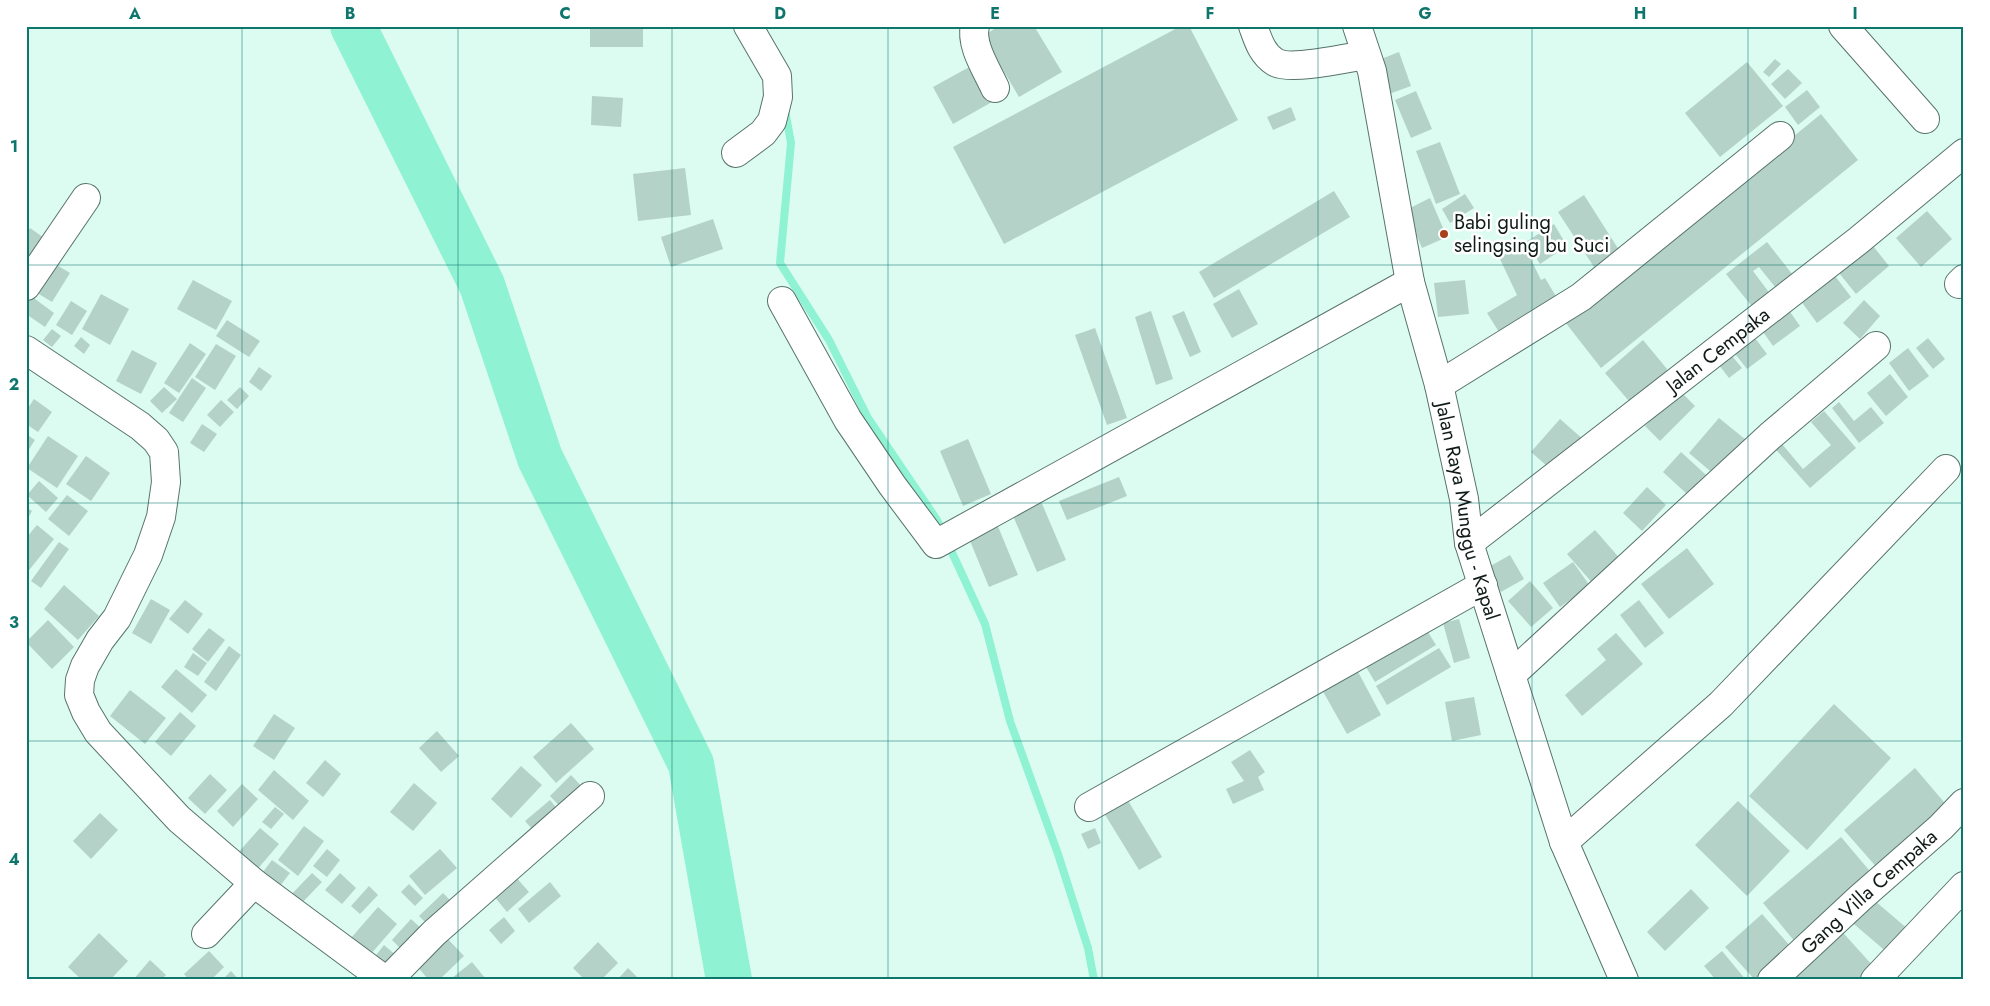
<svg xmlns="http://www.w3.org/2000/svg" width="1990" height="1006" viewBox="0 0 1990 1006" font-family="Jost,sans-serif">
<rect width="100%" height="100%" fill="#ddfcf1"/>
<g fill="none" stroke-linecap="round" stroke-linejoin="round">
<polyline stroke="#8ff2d3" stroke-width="8" points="785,110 791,143 780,263 829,340 868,418 937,520 985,624 1010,721 1058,854 1088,948 1094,980"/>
<polyline stroke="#8ff2d3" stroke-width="46" points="353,26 482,285 540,458 691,764 729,980"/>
</g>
<g fill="#b4d2c7">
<rect x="590" y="26" width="53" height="21"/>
<polygon points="999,26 1034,26 1062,72 1019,97 983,36"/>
<polygon points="1181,26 1189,26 1238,120 1004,244 953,147"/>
<polygon points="1399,52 1411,86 1389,94 1376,61"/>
<polygon points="1775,59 1781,64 1769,77 1763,72"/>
<polygon points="1747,62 1783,106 1720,157 1685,113"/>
<polygon points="973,65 992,102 953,124 933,87"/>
<polygon points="1788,69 1802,83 1785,99 1771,84"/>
<polygon points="1807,90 1820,107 1798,125 1785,107"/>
<polygon points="1416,91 1432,129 1411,138 1395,100"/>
<polygon points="592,96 623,98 621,127 591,125"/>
<polygon points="1291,107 1296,120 1273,130 1267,117"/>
<polygon points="1821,114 1858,160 1601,368 1565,322"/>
<polygon points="1440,142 1460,194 1436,204 1416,151"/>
<polygon points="685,168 691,215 638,221 633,174"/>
<polygon points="1334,191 1350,217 1214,298 1199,272"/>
<polygon points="1465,194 1474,208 1450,223 1442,209"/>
<polygon points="1584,195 1619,250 1594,267 1558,212"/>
<polygon points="1430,198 1447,237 1422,248 1406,210"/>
<polygon points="1927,211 1952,239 1921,267 1896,238"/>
<polygon points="713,219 723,249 671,267 661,237"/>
<polygon points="1554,224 1567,246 1540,264 1526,242"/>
<polygon points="30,228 47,240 32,263 26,260 26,234"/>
<polygon points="1767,242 1796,279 1780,293 1759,267 1753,271 1771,295 1754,309 1726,274"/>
<polygon points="1524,245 1541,280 1545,278 1557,298 1499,332 1487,313 1517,295 1499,257"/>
<polygon points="1873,246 1889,266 1856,294 1839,273"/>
<polygon points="52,262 70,273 52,302 34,291"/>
<polygon points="1832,272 1851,297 1817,323 1798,297"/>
<polygon points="193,280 232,301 216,330 177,309"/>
<polygon points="1465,280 1469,314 1438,317 1434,283"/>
<polygon points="1239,289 1258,324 1232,338 1213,304"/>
<polygon points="101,294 129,309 110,345 82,329"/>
<polygon points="31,296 54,313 45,327 26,314 26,303"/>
<polygon points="1864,300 1880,316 1860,339 1843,323"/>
<polygon points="71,301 87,311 72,335 56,325"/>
<polygon points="1788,309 1800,326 1773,346 1761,329"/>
<polygon points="1151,311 1173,379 1156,385 1135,317"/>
<polygon points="1184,311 1201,352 1190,357 1172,316"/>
<polygon points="227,320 260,341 249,357 216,336"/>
<polygon points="1095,328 1127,418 1107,425 1075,335"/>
<polygon points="52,329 61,336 52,347 43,340"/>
<polygon points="1749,330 1767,354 1747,369 1729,346"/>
<polygon points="81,337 90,345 84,354 74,346"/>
<polygon points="1928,338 1945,359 1933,369 1916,348"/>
<polygon points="1643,340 1672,375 1634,407 1605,373"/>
<polygon points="190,343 206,354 179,393 164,383"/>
<polygon points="216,344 236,356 215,390 195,377"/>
<polygon points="1908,348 1929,376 1909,391 1889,363"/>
<polygon points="132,350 157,363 141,394 116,381"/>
<polygon points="1727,350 1742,368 1729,378 1715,360"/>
<polygon points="259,367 272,376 261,391 249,382"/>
<polygon points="1890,374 1908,397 1886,416 1867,393"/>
<polygon points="192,378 206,388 183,422 169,413"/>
<polygon points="164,387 177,399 162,413 150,401"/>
<polygon points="240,387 249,396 237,409 227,400"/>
<polygon points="1680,391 1695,406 1660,441 1645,426"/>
<polygon points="34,399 52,412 38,432 26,424 26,411"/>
<polygon points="221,400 234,412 220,427 207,415"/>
<polygon points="1839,402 1854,421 1871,407 1884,423 1859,443 1832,408"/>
<polygon points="1824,411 1856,448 1810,488 1770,443 1776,437 1803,469 1831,445 1811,422"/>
<polygon points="1719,418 1746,440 1716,476 1689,453"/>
<polygon points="1560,419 1584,440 1555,473 1531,452"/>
<polygon points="202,424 217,434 204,452 190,443"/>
<polygon points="26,434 35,440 26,454"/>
<polygon points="48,436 78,456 57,488 27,468"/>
<polygon points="968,439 991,494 963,506 940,451"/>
<polygon points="1681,452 1706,475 1688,495 1663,472"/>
<polygon points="86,456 110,473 91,501 66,484"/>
<polygon points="1119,477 1127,496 1067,520 1059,501"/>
<polygon points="39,481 58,498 46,512 27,495"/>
<polygon points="1647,487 1666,505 1642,531 1623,513"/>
<polygon points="67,495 88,511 69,536 48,519"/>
<polygon points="1040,499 1066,560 1037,572 1011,511"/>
<polygon points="26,507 32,511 26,522"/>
<polygon points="997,524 1018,575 989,587 968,536"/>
<polygon points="37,525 54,539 26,574 26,538"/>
<polygon points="1595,530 1622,561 1595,586 1567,554"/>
<polygon points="59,542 69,549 41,588 31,581"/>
<polygon points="1687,548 1714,584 1669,619 1641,584"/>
<polygon points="1510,555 1524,579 1501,592 1487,568"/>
<polygon points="1573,562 1590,586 1560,607 1543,583"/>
<polygon points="1530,581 1553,608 1531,627 1508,601"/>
<polygon points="64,585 99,616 78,640 44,609"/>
<polygon points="151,599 170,610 151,644 132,633"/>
<polygon points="185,600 203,614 188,634 169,619"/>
<polygon points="1639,600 1664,633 1645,648 1620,615"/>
<polygon points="1459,619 1470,658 1454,663 1443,623"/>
<polygon points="48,620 74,647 52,669 26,642"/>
<polygon points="1423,624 1436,645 1375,682 1363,662"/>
<polygon points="209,628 225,640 208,662 192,649"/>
<polygon points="1616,633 1643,664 1582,716 1565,695 1606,660 1597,649"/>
<polygon points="229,646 241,655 216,691 204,682"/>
<polygon points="1439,648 1451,667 1387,705 1376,686"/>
<polygon points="193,653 207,663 198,676 184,667"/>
<polygon points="1356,668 1381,715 1347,734 1321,688"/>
<polygon points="176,669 207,695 192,713 161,687"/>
<polygon points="130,690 166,718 145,744 110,716"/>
<polygon points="1474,697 1481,735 1452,741 1445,702"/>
<polygon points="1834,704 1891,758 1807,850 1749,796"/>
<polygon points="180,712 196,726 171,756 155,742"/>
<polygon points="274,714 295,728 274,760 253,746"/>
<polygon points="571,723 594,749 556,783 533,757"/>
<polygon points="437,731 459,756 441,772 419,748"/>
<polygon points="1250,750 1265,772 1258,777 1264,790 1233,804 1226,789 1244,781 1231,762"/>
<polygon points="325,760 341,774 323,797 306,783"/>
<polygon points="521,766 542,785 511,818 491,799"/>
<polygon points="1915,768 1949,808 1879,870 1844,830"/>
<polygon points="274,770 309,801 293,820 258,790"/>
<polygon points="210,774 227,790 205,814 188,798"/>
<polygon points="571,775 585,790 564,811 550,796"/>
<polygon points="414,783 437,803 413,831 390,812"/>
<polygon points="242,784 258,799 233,827 217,811"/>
<polygon points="1127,799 1162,857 1139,870 1104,813"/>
<polygon points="550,800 564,817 540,838 525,821"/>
<polygon points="1738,801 1790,851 1747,896 1695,845"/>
<polygon points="275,807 284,814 271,829 262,822"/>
<polygon points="100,813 118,830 91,859 73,841"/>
<polygon points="304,826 324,841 298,876 278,860"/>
<polygon points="260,828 279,844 255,872 236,855"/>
<polygon points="1095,828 1101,843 1088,849 1081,834"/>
<polygon points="1841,837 1874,876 1796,943 1763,903"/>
<polygon points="327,849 340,860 327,877 313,866"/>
<polygon points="440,849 457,868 425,895 409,876"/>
<polygon points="272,860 290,873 280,886 263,872"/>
<polygon points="312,873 322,882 298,907 288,898"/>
<polygon points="340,873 356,888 342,904 325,890"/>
<polygon points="515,876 529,892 507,912 493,895"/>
<polygon points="550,882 561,896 529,923 518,909"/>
<polygon points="409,884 423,898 415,906 401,892"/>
<polygon points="369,886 378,895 360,914 351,906"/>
<polygon points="1691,889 1709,908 1665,951 1647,932"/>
<polygon points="443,893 453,903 429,926 419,916"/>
<polygon points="1868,895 1909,930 1889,954 1848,919"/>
<polygon points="378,907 397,924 370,955 351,938"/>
<polygon points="1762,914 1792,948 1755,980 1725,947"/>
<polygon points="504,917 515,931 501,944 489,930"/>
<polygon points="411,919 424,931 404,952 392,940"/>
<polygon points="1836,925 1874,967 1863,980 1778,980"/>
<polygon points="99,933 128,961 110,980 82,980 68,967"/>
<polygon points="444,935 464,956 439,980 429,980 414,963"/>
<polygon points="598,942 618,963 601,980 585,980 573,968"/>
<polygon points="384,945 397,956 382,974 369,964"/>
<polygon points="209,951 224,967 211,980 189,980 184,974"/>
<polygon points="1722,951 1746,980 1716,980 1704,966"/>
<polygon points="150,960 166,975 161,980 133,980"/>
<polygon points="472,962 485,978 483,980 454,980 452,978"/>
<polygon points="628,968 640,980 617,980"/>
<polygon points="231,971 239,980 222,980"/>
</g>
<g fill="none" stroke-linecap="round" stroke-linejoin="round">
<defs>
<g id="minor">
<path d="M 975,26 C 970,45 987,70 995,88"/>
<path d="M 1253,26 C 1258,40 1262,54 1275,62 C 1290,71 1347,58 1366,55"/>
<path id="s1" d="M 1357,26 L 1372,71 L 1410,282 L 1439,385 L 1464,499 L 1469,543 L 1564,842 L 1624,980"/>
<polyline points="1843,26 1925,119"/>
<polyline points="736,153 763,133 772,121 778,97 777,76 748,26"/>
<polyline points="1959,284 1964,279"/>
<polyline points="26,286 86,198"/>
<polyline points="782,301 848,420 892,485 936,544 1410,282"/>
<polyline points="26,350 140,426 156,440 164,452 166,482 161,517 148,555 117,618 100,640 85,666 80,680 79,695 86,712 98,732 179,819 254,883 385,980"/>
<polyline points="1439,385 1581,297 1780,136"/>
<path id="s2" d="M 1469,543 L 1859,240 L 1964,153"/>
<polyline points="1511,675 1770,436 1876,346"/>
<polyline points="1089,807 1483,585"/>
<polyline points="1564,842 1721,704 1946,469"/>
<polyline points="206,934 254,883"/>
<polyline points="388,980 434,933 590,796"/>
<path id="s3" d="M 1772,980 L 1860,898 L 1941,827 L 1964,803"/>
<polyline points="1875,980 1964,886"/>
</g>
</defs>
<use href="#minor" stroke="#58746a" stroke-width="30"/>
<use href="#minor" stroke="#fff" stroke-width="28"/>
</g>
<path fill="none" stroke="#0f766e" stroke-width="1" stroke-opacity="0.55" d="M 242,26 L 242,980M 458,26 L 458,980M 672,26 L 672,980M 888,26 L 888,980M 1102,26 L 1102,980M 1318,26 L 1318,980M 1532,26 L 1532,980M 1748,26 L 1748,980M 26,265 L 1964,265M 26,503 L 1964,503M 26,741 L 1964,741"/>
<circle fill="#a7401b" stroke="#fff" stroke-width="2" cx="1444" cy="234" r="5"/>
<g text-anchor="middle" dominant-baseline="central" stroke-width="5" stroke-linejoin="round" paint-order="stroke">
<g font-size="20" fill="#101b17" stroke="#fff" text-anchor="start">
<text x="1454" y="222">Babi guling<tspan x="1454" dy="23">selingsing bu Suci</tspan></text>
</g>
<g font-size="20" fill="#101b17" stroke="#fff">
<text stroke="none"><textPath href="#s2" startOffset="315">Jalan Cempaka</textPath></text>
<text stroke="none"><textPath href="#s1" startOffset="498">Jalan Raya Munggu - Kapal</textPath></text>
<text stroke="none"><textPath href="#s3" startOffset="131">Gang Villa Cempaka</textPath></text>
</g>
</g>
<rect width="1990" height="1006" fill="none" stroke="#ffffff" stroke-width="55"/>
<rect x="28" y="28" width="1934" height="950" fill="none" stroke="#0f766e" stroke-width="2"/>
<g font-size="16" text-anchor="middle" font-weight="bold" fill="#0f766e">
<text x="135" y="19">A</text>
<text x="350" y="19">B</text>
<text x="565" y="19">C</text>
<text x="780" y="19">D</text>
<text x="995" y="19">E</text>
<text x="1210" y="19">F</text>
<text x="1425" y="19">G</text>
<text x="1640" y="19">H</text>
<text x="1855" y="19">I</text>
<text x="14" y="152">1</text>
<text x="14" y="390">2</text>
<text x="14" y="628">3</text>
<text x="14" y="865">4</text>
</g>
</svg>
